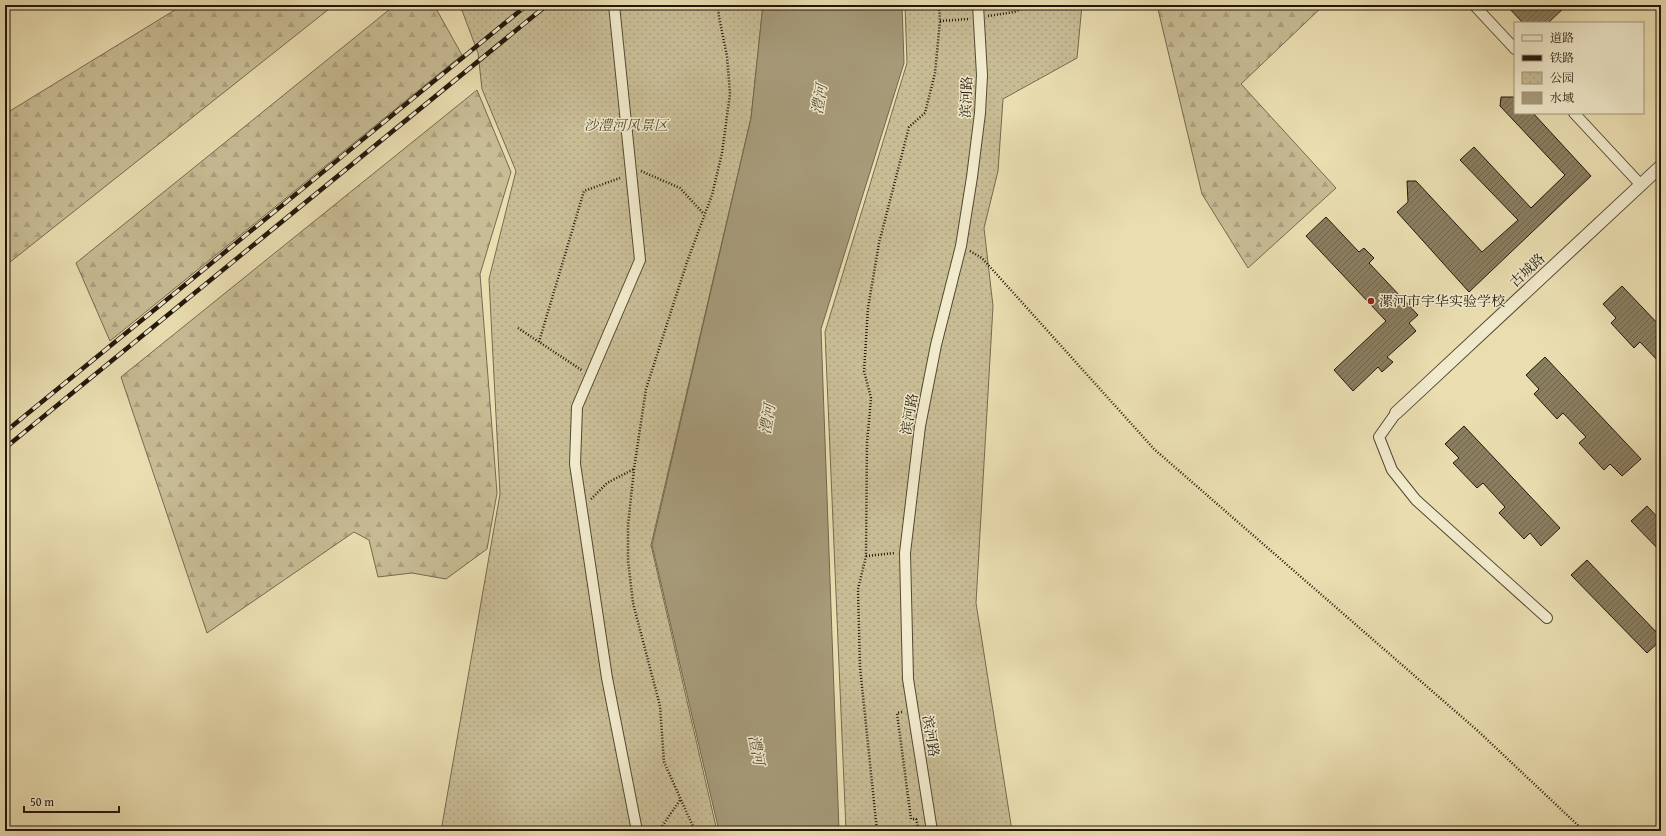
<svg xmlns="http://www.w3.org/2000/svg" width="1666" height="836" viewBox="0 0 1666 836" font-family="'Gentium Book Plus','Noto Serif SC',serif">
<defs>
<pattern id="forest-firs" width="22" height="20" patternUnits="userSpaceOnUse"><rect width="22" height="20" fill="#c8bc95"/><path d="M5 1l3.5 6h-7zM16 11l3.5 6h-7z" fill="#aca17f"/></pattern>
<pattern id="park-dots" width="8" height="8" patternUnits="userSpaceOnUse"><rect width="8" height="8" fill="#c8bc95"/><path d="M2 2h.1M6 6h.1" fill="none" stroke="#aca17f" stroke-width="1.8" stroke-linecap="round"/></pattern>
<pattern id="building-hatch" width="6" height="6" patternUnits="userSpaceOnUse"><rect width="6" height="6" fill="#8a7e61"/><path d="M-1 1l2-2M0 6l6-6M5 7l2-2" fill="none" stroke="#70664e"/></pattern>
</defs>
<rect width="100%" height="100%" fill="#eadeb1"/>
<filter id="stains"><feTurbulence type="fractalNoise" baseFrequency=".005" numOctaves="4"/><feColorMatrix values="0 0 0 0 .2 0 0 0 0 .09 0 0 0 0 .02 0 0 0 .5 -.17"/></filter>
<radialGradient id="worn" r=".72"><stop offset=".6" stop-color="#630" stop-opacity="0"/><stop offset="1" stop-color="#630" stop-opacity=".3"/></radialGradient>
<g fill="url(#forest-firs)" stroke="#756a50">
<polygon points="183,5 334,5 5,266 5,114"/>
<polygon points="395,5 434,5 462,55 110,341 76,263"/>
<polygon points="1157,5 1324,5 1241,84 1336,188 1248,268 1202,194"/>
<polygon points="477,90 511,172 480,274 497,493 487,549 446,579 412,573 378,577 369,540 354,532 207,633 121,377"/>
</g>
<g fill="url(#park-dots)" stroke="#756a50">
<polygon points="460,5 763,5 751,118 651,545 717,831 441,831 500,494 489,279 516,171 482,89 478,53"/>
<polygon points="905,5 1082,5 1077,58 1003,99 998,171 984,228 993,306 976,603 1012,831 846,831 825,332 907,63"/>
</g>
<polygon fill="#a69a79" stroke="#71664d" points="763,5 902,5 904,63 821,329 839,831 719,831 652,545 751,118"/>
<g fill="url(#building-hatch)" stroke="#22170b">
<polygon points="1506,5 1567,5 1548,23 1523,23"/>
<polygon points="1501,97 1515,97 1515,113 1533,113 1591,176 1469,292 1397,212 1408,202 1407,181 1416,181 1482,252 1518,220 1460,160 1474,147 1531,208 1565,175 1500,106"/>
<polygon points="1326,217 1359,252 1364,248 1374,258 1369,263 1418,315 1409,323 1416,331 1387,357 1393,362 1382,372 1378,367 1353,391 1334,370 1386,321 1306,236"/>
<polygon points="1622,286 1661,327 1661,364 1640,342 1634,348 1611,323 1616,318 1603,304"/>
<polygon points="1545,357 1641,459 1622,476 1610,464 1604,470 1579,443 1586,437 1563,413 1557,419 1534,394 1539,389 1526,375"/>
<polygon points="1464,426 1560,528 1541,546 1530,533 1524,539 1499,513 1505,507 1483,483 1477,488 1453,463 1459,458 1445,444"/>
<polygon points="1647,506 1661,521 1661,552 1631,521"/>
<polygon points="1587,560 1661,637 1661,640 1647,653 1571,575"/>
</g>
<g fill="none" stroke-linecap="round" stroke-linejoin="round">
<defs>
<g id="minor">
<polyline points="614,5 640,260 577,407 575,464 607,678 637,831"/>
<polyline points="1474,5 1515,49"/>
<polyline points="1574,113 1641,185"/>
<polyline points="1396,413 1379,437 1392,470 1416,500 1547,618"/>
<polyline points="932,831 908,679 905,553 920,426 936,345 961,246 972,177 980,113 982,75 978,5"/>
</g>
<polyline id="tertiary" points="1396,413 1661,166"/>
</defs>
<use href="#minor" stroke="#544934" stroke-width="12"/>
<use href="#tertiary" stroke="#544934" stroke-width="14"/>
<g stroke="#22170b" stroke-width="2.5" stroke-dasharray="1 2" stroke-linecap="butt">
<polyline points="988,16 1014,12 1031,5"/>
<polyline points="940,21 969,19"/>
<polyline points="641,171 680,188 704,214"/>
<polyline points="970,251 982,258 1154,449 1478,731 1584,831"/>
<polyline points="518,328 583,371"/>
<polyline points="539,342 584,191 620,178"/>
<polyline points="591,499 607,483 634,469"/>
<polyline points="866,556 895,553"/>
<polyline points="902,712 897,713 911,819 916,819 919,831"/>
<polyline points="659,831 680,800"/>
<polyline points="695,831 664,762 660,706 633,603 628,560 628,525 634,469 646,389 687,262 712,195 722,153 730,94 727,56 719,17 718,5"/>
<polyline points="877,831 860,667 858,589 866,556 867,443 871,398 864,371 868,308 879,243 909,127 925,113 935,73 940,21 939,5"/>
</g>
<use href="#minor" stroke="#f1eacc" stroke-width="10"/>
<use href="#tertiary" stroke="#f1eacc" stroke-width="12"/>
<defs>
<g id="rail">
<polyline points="5,432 527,5"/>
<polyline points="5,448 547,5"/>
</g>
</defs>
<use href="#rail" stroke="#22170b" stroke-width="4.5"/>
<use href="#rail" stroke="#f1eacc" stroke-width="3" stroke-dasharray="9" stroke-linecap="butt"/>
</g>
<circle fill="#8f2418" stroke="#f1eacc" stroke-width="1.5" cx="1371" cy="301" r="4"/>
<g text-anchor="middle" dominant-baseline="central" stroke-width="3" stroke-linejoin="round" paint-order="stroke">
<g font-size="14" fill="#22170b" stroke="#f1eacc">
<text transform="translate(966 97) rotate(-87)">滨河路</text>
<text transform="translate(1527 270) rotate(-43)">古城路</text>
<text transform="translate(909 414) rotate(-80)">滨河路</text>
<text transform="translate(931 736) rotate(81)">滨河路</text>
</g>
<g font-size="14" font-style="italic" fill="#544934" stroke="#f1eacc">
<text x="626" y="125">沙澧河风景区</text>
</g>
<g font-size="14" fill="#22170b" stroke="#f1eacc" text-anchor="start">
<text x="1379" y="301">漯河市宇华实验学校</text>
</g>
<g font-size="15" font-style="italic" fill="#574b37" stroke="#f1eacc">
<text transform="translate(819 99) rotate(-81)">澧河</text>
<text transform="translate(767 419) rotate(-81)">澧河</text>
<text transform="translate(757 750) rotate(79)">澧河</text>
</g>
</g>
<rect width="1666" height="836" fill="none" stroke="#eadeb1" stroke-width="20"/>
<rect x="6" y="6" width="1654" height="824" fill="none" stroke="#22170b" stroke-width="2"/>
<rect x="10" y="10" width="1646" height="816" fill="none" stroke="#22170b"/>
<rect x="1514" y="22" width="130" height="92" fill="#f1eacc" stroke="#9e967f"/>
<rect x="1522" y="35" width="20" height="6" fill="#f1eacc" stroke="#9e967f"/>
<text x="1550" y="42" font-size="12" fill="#22170b">道路</text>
<rect x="1522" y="55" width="20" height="6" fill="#22170b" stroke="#9e967f"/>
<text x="1550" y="62" font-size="12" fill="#22170b">铁路</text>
<rect x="1522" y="72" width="20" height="12" fill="url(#park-dots)" stroke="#9e967f"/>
<text x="1550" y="82" font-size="12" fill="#22170b">公园</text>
<rect x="1522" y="92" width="20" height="12" fill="#a69a79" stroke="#9e967f"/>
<text x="1550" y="102" font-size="12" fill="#22170b">水域</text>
<path d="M24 806v6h95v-6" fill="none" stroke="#22170b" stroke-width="2"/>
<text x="30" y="806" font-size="12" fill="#22170b" stroke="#f1eacc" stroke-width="3" paint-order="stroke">50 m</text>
<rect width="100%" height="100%" filter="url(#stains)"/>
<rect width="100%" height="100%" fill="url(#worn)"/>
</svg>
